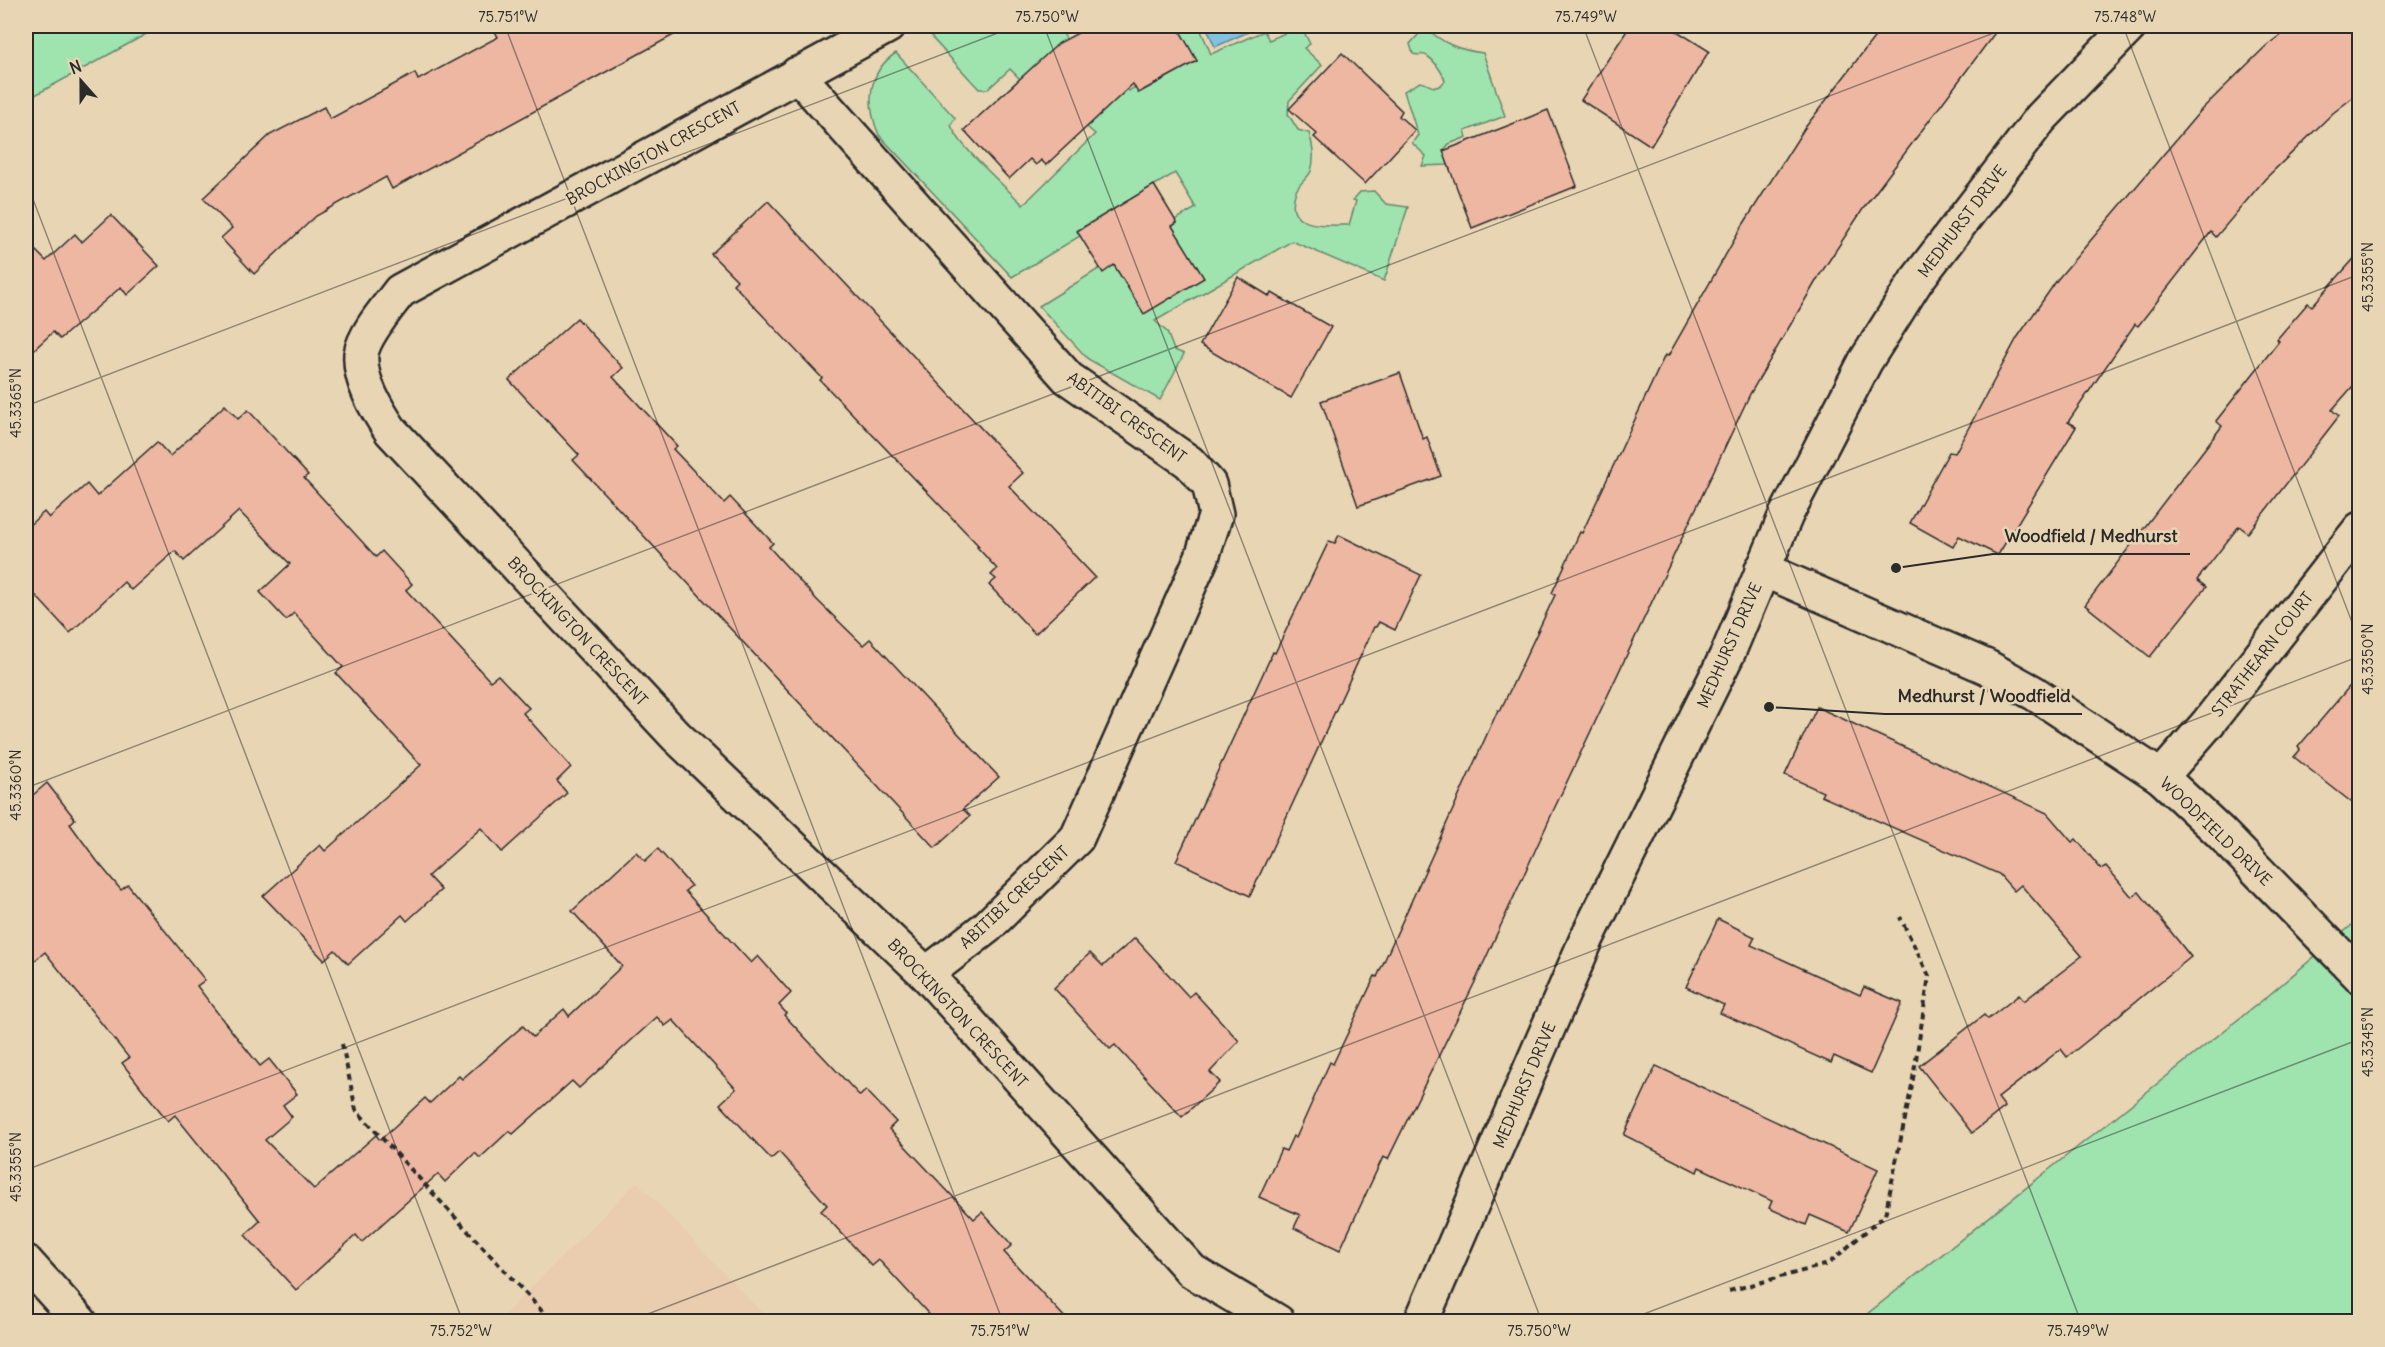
<svg xmlns="http://www.w3.org/2000/svg" width="2385" height="1347" viewBox="0 0 2385 1347" font-family="Delius,sans-serif">
<rect width="100%" height="100%" fill="#e8d5b3"/>
<filter id="ink" filterUnits="userSpaceOnUse"><feTurbulence type="fractalNoise" baseFrequency=".0167" numOctaves="2"/><feDisplacementMap in="SourceGraphic" scale="12" xChannelSelector="R" yChannelSelector="G"/><feConvolveMatrix kernelMatrix="1 2 1 2 8 2 1 2 1" color-interpolation-filters="sRGB"/></filter>
<g filter="url(#ink)">
<polygon fill="#eaccae" points="637,1182 770,1321 498,1321"/>
<g fill="#9fe3af" stroke="#65876d" stroke-width="1.5">
<polygon points="26,26 161,26 26,100"/>
<path d="M 946,26 L 1059,26 L 1098,97 L 1124,82 L 1129,91 L 1135,87 L 1139,93 L 1197,61 L 1177,26 L 1199,26 L 1211,54 L 1264,31 L 1269,40 L 1301,26 L 1310,44 L 1304,48 L 1322,65 L 1289,101 L 1288,114 L 1298,130 L 1309,133 C 1313,144 1315,159 1311,171 C 1308,179 1297,184 1295,194 C 1284,230 1329,225 1349,225 L 1356,201 L 1353,200 L 1360,192 L 1374,191 L 1386,204 L 1408,207 L 1384,281 L 1292,241 L 1155,321 L 1167,332 L 1174,350 L 1184,354 L 1160,400 L 1088,359 L 1039,306 L 1100,268 L 1103,272 L 1114,265 L 1144,313 L 1203,278 L 1172,226 L 1177,223 L 1175,220 L 1196,208 L 1175,173 L 1078,230 L 1080,236 L 1012,277 L 879,135 C 866,105 867,72 896,53 L 955,118 L 951,125 C 959,147 1005,186 1023,205 L 1095,134 L 1087,127 L 1095,119 L 1045,58 L 1020,79 L 1010,69 L 988,89 L 979,89 L 933,39 L 931,34 Z"/>
<path d="M 1425,27 C 1443,44 1459,50 1483,53 L 1505,116 L 1465,131 L 1467,137 L 1449,144 L 1444,150 L 1448,165 L 1422,166 L 1426,156 L 1412,143 L 1418,135 L 1404,91 L 1420,82 C 1432,84 1434,93 1445,81 C 1443,73 1434,60 1427,56 C 1423,53 1418,56 1413,54 L 1410,44 Z"/>
<polygon points="2359,919 2359,1321 1857,1322 2269,995"/>
</g>
<polygon fill="#81c2e1" stroke="#5f8698" stroke-width="1.5" points="1206,26 1246,26 1248,32 1215,47"/>
<g fill="#edb7a2" stroke="#2b2b2b" stroke-width="1.5">
<polygon points="492,26 690,26 392,189 386,177 316,216 254,274 221,238 232,228 203,198 270,135 324,107 330,119 415,73 418,80 498,37"/>
<polygon points="1091,26 1177,26 1197,61 1138,93 1133,84 1046,165 1041,160 1036,165 1030,159 1009,179 964,130 1059,43"/>
<polygon points="1630,26 1669,26 1709,51 1651,146 1581,100"/>
<polygon points="1883,26 2000,26 1863,209 1819,276 1750,394 1555,807 1474,984 1388,1159 1383,1157 1340,1250 1294,1228 1300,1215 1259,1197 1281,1149 1286,1151 1293,1136 1296,1138 1330,1062 1333,1064 1375,976 1377,977 1498,710 1500,711 1555,595 1552,593 1580,532 1582,533 1665,355 1668,356 1741,228 1804,129"/>
<polygon points="2292,26 2360,26 2360,92 2333,113 2265,179 2216,237 2211,232 2138,326 2135,324 2068,422 2076,427 1998,555 1959,536 1953,547 1910,523 1949,452 1955,453 2017,338 2057,280 2202,109 2266,46"/>
<polygon points="1342,53 1402,111 1399,116 1415,130 1365,184 1314,137 1317,134 1289,109"/>
<polygon points="1548,110 1577,186 1472,228 1443,151"/>
<polygon points="1154,185 1177,223 1172,226 1204,278 1144,314 1114,265 1103,273 1077,231"/>
<polygon points="768,201 1023,473 1009,486 1095,577 1035,634 989,585 996,579 991,575 997,569 977,547 979,546 820,380 822,378 733,284 737,280 711,254"/>
<polygon points="111,215 159,266 127,295 121,287 60,339 53,332 26,357 26,241 46,261 75,234 82,242"/>
<polygon points="2360,252 2360,378 2332,410 2339,416 2248,533 2239,526 2197,580 2206,587 2150,657 2085,605 2222,426 2216,421 2279,341 2277,339 2308,303 2312,306"/>
<polygon points="1238,277 1269,296 1272,293 1331,327 1291,398 1200,345"/>
<polygon points="577,318 623,368 613,377 677,446 673,449 724,503 730,497 773,543 769,547 817,600 863,645 870,639 999,777 963,809 970,816 935,848 573,460 579,455 509,380"/>
<polygon points="1400,373 1423,439 1427,437 1441,476 1358,506 1321,401"/>
<polygon points="225,405 238,419 248,410 308,475 304,478 376,557 382,551 412,584 406,590 490,681 498,675 529,708 523,713 571,767 557,781 567,793 502,852 481,828 428,876 441,890 407,921 402,915 348,964 335,950 324,960 263,896 320,845 325,851 421,765 336,673 343,667 294,613 286,620 260,592 290,564 239,511 184,561 175,551 131,590 124,582 70,633 26,585 26,528 44,512 49,518 87,484 97,496 157,442 170,456"/>
<polygon points="1339,535 1421,575 1395,630 1379,622 1376,627 1374,627 1250,896 1176,861 1273,652 1275,653 1329,541 1335,543"/>
<polygon points="2360,674 2360,809 2294,757 2300,750 2298,747"/>
<polygon points="1817,707 2047,813 2072,842 2076,839 2101,869 2106,866 2132,897 2139,892 2191,957 2067,1057 2061,1049 1998,1098 2005,1107 1972,1133 1919,1066 1984,1015 1988,1019 2019,995 2024,1001 2082,956 2021,885 2014,891 1999,874 1821,796 1823,792 1785,775"/>
<polygon points="47,783 75,819 70,824 97,861 121,890 128,885 205,980 197,986 226,1024 260,1066 269,1059 297,1094 283,1105 292,1117 265,1140 314,1189 376,1135 380,1140 425,1098 430,1103 459,1076 462,1079 523,1026 533,1037 564,1009 569,1016 622,966 572,911 636,852 645,861 658,849 691,886 685,891 751,963 758,956 791,993 779,1005 786,1013 784,1015 860,1096 866,1090 896,1122 889,1129 974,1219 982,1212 1012,1245 1004,1252 1069,1322 936,1322 879,1260 872,1266 821,1211 827,1205 779,1152 771,1159 720,1104 736,1089 673,1020 665,1026 657,1017 579,1088 572,1081 513,1134 509,1131 480,1158 475,1153 445,1182 438,1174 362,1242 356,1235 296,1290 245,1235 260,1221 175,1115 168,1121 143,1090 122,1063 129,1058 45,952 26,968 26,801"/>
<polygon points="1718,919 1755,937 1751,945 1860,995 1864,987 1902,1003 1871,1073 1834,1056 1831,1063 1720,1013 1724,1005 1686,987"/>
<polygon points="1135,938 1189,997 1194,992 1239,1041 1210,1072 1220,1082 1182,1117 1115,1045 1110,1049 1054,988 1090,953 1103,966"/>
<polygon points="1656,1066 1878,1169 1849,1232 1810,1215 1806,1225 1769,1208 1772,1201 1699,1167 1697,1172 1624,1135"/>
</g>
<g fill="none" stroke-linecap="round" stroke-linejoin="round">
<defs>
<g id="minor">
<path d="M 888,26 L 400,291 C 388,307 364,334 361,354 C 359,381 377,410 391,431 L 676,736 L 926,974 L 1192,1271 L 1278,1322"/>
<polyline points="797,74 1068,378 1189,462 1209,484 1216,514 1202,557 1077,838 987,927 926,974"/>
<polyline points="2161,777 2208,723 2360,529"/>
</g>
<g id="tertiary">
<polyline points="1762,569 1987,667 2034,693 2161,777 2220,832 2360,976"/>
<polyline points="1421,1322 1587,938 1728,653 1786,515 1865,362 1916,281 2041,118 2130,26"/>
</g>
<polyline id="secondary" points="26,1262 80,1322"/>
</defs>
<use href="#minor" stroke="#2b2b2b" stroke-width="38"/>
<use href="#tertiary" stroke="#2b2b2b" stroke-width="38"/>
<use href="#secondary" stroke="#2b2b2b" stroke-width="38"/>
<g stroke="#2b2b2b" stroke-width="4" stroke-dasharray="6 4.5" stroke-linecap="butt">
<polyline points="342,1044 356,1110 552,1322"/>
<polyline points="1729,1291 1828,1264 1885,1215 1912,1085 1929,976 1900,917"/>
</g>
<use href="#minor" stroke="#e8d5b3" stroke-width="33"/>
<use href="#tertiary" stroke="#e8d5b3" stroke-width="33"/>
<use href="#secondary" stroke="#e8d5b3" stroke-width="33"/>
</g>
</g>
<path fill="none" stroke="#2b2b2b" stroke-width="1.5" stroke-opacity="0.45" d="M 505,26 L 1003,1322M 1044,26 L 1542,1322M 1583,26 L 2081,1322M 2123,26 L 2360,643M 26,181 L 463,1322M 26,406 L 1016,26M 26,788 L 2012,26M 26,1170 L 2360,274M 627,1322 L 2360,656M 1623,1322 L 2360,1039"/>
<g text-anchor="middle" dominant-baseline="central" stroke-width="5" stroke-linejoin="round" paint-order="stroke">
<g font-size="16" fill="#2b2b2b" stroke="#e8d5b3">
<text transform="translate(653 153) rotate(-29)">BROCKINGTON CRESCENT</text>
<text transform="translate(1962 221) rotate(-53)">MEDHURST DRIVE</text>
<text transform="translate(1127 417) rotate(36)">ABITIBI CRESCENT</text>
<text transform="translate(578 631) rotate(47)">BROCKINGTON CRESCENT</text>
<text transform="translate(1729 645) rotate(-66)">MEDHURST DRIVE</text>
<text transform="translate(2262 654) rotate(-52)">STRATHEARN COURT</text>
<text transform="translate(2216 831) rotate(44)">WOODFIELD DRIVE</text>
<text transform="translate(1014 897) rotate(-43)">ABITIBI CRESCENT</text>
<text transform="translate(958 1013) rotate(47)">BROCKINGTON CRESCENT</text>
<text transform="translate(1524 1085) rotate(-67)">MEDHURST DRIVE</text>
</g>
</g>
<path fill="none" stroke="#2b2b2b" stroke-width="2" d="M1896 568L1993 554H2190M1769 707L1885 714H2082"/>
<g fill="#2b2b2b" stroke="#e8d5b3" stroke-width="2">
<circle cx="1896" cy="568" r="6"/>
<circle cx="1769" cy="707" r="6"/>
</g>
<g font-size="18" text-anchor="middle" font-weight="bold" fill="#2b2b2b" stroke="#e8d5b3" stroke-width="5" stroke-linejoin="round" paint-order="stroke">
<text x="2091" y="542">Woodfield / Medhurst</text>
<text x="1984" y="702">Medhurst / Woodfield</text>
</g>
<rect width="2385" height="1347" fill="none" stroke="#e8d5b3" stroke-width="66"/>
<g transform="translate(81 81) rotate(339)" stroke="#e8d5b3" stroke-width="4.5" paint-order="stroke">
<path d="M0-4.5L10 22L0 15L-10 22Z" fill="#2b2b2b"/>
<text y="-9" font-size="16" font-weight="bold" text-anchor="middle" fill="#2b2b2b">N</text>
</g>
<rect x="33" y="33" width="2319" height="1281" fill="none" stroke="#2b2b2b" stroke-width="2"/>
<g font-size="15" text-anchor="middle" fill="#2b2b2b">
<text x="508" y="22">75.751°W</text>
<text x="1047" y="22">75.750°W</text>
<text x="1586" y="22">75.749°W</text>
<text x="2125" y="22">75.748°W</text>
<text transform="translate(2368 277) rotate(-90)" y="5">45.3355°N</text>
<text transform="translate(16 403) rotate(-90)" y="5">45.3365°N</text>
<text transform="translate(2368 659) rotate(-90)" y="5">45.3350°N</text>
<text transform="translate(16 785) rotate(-90)" y="5">45.3360°N</text>
<text transform="translate(2368 1042) rotate(-90)" y="5">45.3345°N</text>
<text transform="translate(16 1167) rotate(-90)" y="5">45.3355°N</text>
<text x="461" y="1336">75.752°W</text>
<text x="1000" y="1336">75.751°W</text>
<text x="1539" y="1336">75.750°W</text>
<text x="2078" y="1336">75.749°W</text>
</g>
</svg>
